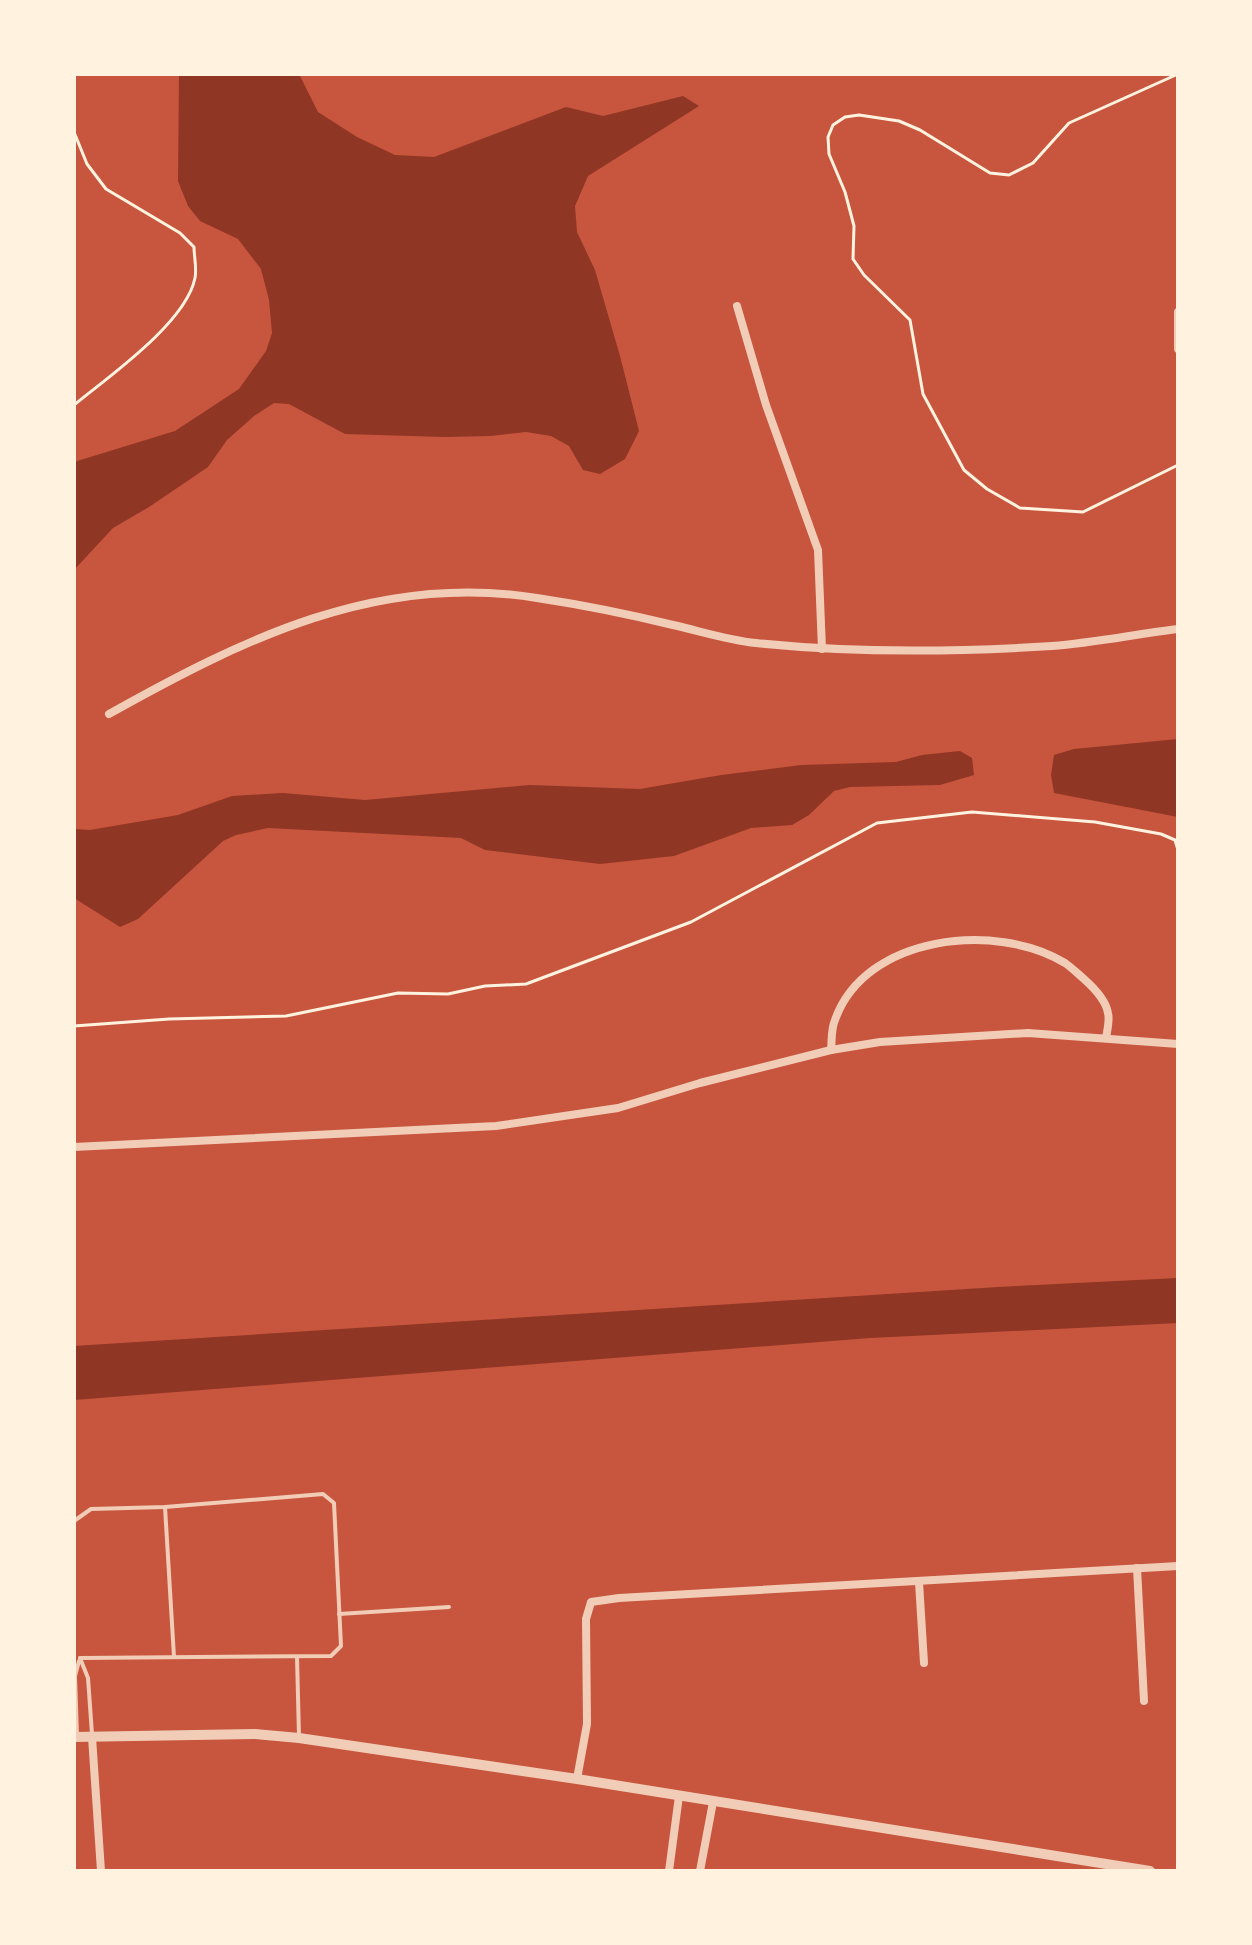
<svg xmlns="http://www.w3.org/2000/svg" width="1252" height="1945" viewBox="0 0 1252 1945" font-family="Rubik,sans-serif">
<rect width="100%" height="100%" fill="#c8553d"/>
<g fill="#8f3625">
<polygon points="179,74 299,74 318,112 357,137 395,155 434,157 566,107 603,116 683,96 699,106 588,176 575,206 577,232 595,270 620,356 639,431 625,459 600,474 583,470 569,446 551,436 526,432 491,436 444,437 345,434 289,404 274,403 254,416 227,440 208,467 149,507 113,528 74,570 74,462 175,431 239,389 266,351 272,333 269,300 261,269 238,239 200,221 188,206 178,181"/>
<polygon points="1178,739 1178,817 1054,793 1051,775 1054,755 1074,749"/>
<polygon points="960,751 972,758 974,775 940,785 850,787 834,791 809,815 792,825 751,828 674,856 600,864 485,850 461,838 268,828 236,835 223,841 138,919 120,927 74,898 74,829 90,830 178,815 232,796 283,793 365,800 530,785 640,789 721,775 801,765 896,762 922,755"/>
<polygon points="1178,1278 1178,1323 870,1338 74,1400 74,1346 998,1287"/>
</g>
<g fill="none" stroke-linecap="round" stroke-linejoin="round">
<g stroke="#fff3e0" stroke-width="3">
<polyline points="1178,74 1069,123 1033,163 1009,175 990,173 920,130 899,121 859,115 845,117 833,125 828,137 829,154 845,192 854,226 853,259 864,275 910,320 923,394 964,470 987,489 1020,508 1083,512 1178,465"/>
<path d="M 74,132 L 87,164 L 106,189 L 180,233 L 194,247 C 194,256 197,269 195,278 C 186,323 108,377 74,405"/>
<polyline points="74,1026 169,1019 286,1016 398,993 448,994 485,986 526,984 691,922 877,823 972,812 1095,822 1161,834 1175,840 1178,850"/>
</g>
<g stroke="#f1ccb7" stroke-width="4">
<polyline points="165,1507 174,1657"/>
<polyline points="74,1521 91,1509 165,1507 323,1494 334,1503 341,1646 331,1656 80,1658"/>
<polyline points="339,1614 449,1607"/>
<polyline points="297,1657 299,1736"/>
<polyline points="80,1658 88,1678 92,1734"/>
<polyline points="77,1735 75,1676 79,1661"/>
</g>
<g stroke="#f1ccb7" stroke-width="8">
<polyline points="737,306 766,405 818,550 822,649"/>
<polyline points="1178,312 1178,349"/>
<path d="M 109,714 C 243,639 378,572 537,598 C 583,605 628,614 673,625 C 700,631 728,640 756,643 C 852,653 956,652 1052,646 C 1094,643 1136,634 1178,629"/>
<path d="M 831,1050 C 832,1040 831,1029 835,1020 C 865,935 996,921 1065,963 C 1071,967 1078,974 1084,979 C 1093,987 1106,1001 1108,1013 C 1110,1020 1107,1031 1106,1038"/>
<polyline points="74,1147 496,1126 618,1108 700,1083 831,1050 880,1042 1028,1033 1178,1044"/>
<polyline points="1137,1568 1144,1701"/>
<polyline points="919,1582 924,1663"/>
<polyline points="92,1737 101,1871"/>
<polyline points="577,1779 587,1724 586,1619 591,1602 619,1598 1178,1566"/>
<polyline points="669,1871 679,1796"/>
<polyline points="700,1871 713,1802"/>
</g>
<polyline stroke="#f1ccb7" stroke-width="10" points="74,1737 255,1734 299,1738 577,1779 1150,1871"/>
</g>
<rect width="1252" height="1945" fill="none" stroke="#fff3e0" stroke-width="152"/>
</svg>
